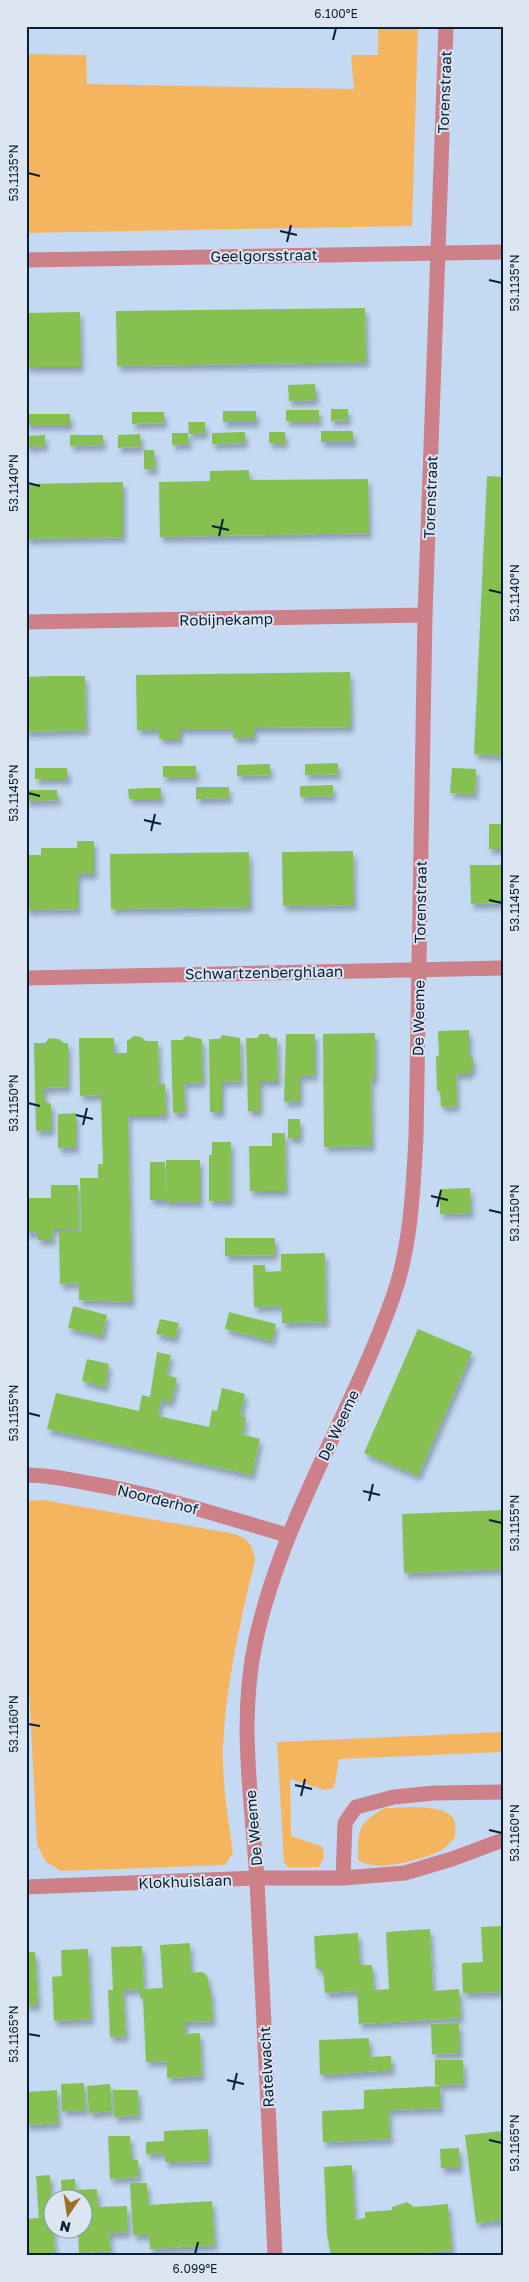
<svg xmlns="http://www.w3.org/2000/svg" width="529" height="2282" viewBox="0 0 529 2282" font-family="'Golos Text',sans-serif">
<defs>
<filter id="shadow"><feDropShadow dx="3" dy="5.5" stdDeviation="2.5" flood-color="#0004"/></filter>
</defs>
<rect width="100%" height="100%" fill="#c4daf3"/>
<g fill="#f5b55f">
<polygon points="378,26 418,26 412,226 26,233 26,54 86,55 87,84 354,89 351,55 378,55"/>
<path d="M 43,1500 L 235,1534 C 249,1539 253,1546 255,1560 C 240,1622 226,1683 223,1747 C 222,1782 228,1819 233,1853 L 225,1865 L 61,1871 L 46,1862 L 37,1845 L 26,1630 L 26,1503 L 29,1501 Z"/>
<polygon points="503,1732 503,1752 339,1759 334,1788 325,1790 290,1779 291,1836 323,1847 324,1857 319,1867 288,1867 284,1862 277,1742"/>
<path d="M 385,1808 C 401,1808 450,1802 455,1822 C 456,1826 455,1833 455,1838 C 450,1842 446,1848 440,1851 C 420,1860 377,1873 358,1860 C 358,1829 357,1824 385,1808 Z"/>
</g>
<g fill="#86c051" filter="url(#shadow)">
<polygon points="365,308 366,362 117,366 116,311"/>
<polygon points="80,312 81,367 26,367 26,313"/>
<polygon points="315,384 316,400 289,401 288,385"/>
<polygon points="331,409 348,409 348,420 331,421"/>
<rect x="286" y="410" width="33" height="11"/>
<rect x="223" y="411" width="33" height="11"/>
<polygon points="132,412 164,412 164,423 132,424"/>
<rect x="26" y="414" width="44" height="11"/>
<polygon points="188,422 205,422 205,433 189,434"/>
<rect x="321" y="431" width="32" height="11"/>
<polygon points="245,432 245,443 212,444 212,433"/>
<rect x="269" y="432" width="16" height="11"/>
<polygon points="172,433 188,433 189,444 172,445"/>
<polygon points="140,434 141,447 118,448 118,435"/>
<polygon points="45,435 45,446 26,447 26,436"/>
<polygon points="70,435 103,435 103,445 70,446"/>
<polygon points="144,450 154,450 155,469 144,469"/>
<polygon points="249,470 249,480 368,479 369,533 160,537 159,482 210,481 210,471"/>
<polygon points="487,476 503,477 503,756 474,754"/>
<polygon points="123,482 123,537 26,539 26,484"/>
<polygon points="350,672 351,727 254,728 254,738 233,738 233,729 180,729 180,739 159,739 159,730 137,730 136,675"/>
<polygon points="50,676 85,676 86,730 26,732 26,677"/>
<polygon points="338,763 338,774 305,775 305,764"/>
<polygon points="270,764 270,775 237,776 237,765"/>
<rect x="163" y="766" width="33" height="11"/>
<polygon points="35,768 67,768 68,779 35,779"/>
<polygon points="452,768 476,769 475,794 450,793"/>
<polygon points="333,785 333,796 300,797 300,786"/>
<polygon points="196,787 229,787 229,798 196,799"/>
<polygon points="145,788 161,788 161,799 129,799 128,789"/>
<polygon points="26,790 57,790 58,800 26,801"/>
<rect x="489" y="824" width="14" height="25"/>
<polygon points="77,841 94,841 94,874 78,874 78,909 26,910 26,855 41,855 41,848 77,848"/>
<polygon points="353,851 354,905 283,906 282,852"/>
<polygon points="249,852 250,907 111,909 110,854"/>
<polygon points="470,865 503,865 503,903 471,904"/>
<polygon points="469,1030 469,1057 473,1057 473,1070 470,1070 470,1074 456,1074 457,1106 441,1107 440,1091 437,1091 436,1056 439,1056 438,1031"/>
<polygon points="375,1033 375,1080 371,1079 372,1146 324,1147 323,1034"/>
<polygon points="260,1034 268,1034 271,1038 277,1038 278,1081 260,1081 260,1111 248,1111 246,1038 257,1038"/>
<polygon points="286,1034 315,1034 315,1075 300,1076 300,1101 284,1102"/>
<polygon points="223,1035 240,1038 241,1081 222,1082 222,1112 210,1112 209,1039 219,1039"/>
<polygon points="134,1036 141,1037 146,1041 158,1041 159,1084 165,1084 166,1115 128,1115 132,1302 79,1300 79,1283 60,1284 59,1232 81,1232 80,1178 98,1178 98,1164 103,1164 101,1095 80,1096 79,1038 114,1038 114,1053 127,1053 127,1041"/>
<polygon points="186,1036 202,1039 203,1082 184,1083 185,1112 173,1113 171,1040 182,1040"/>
<polygon points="49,1038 59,1039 64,1043 68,1043 68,1087 44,1088 44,1101 51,1104 52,1130 36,1131 34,1043 45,1043"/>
<polygon points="76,1113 76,1148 58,1148 58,1114"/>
<rect x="288" y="1119" width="12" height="19"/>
<polygon points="272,1133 285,1133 286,1191 250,1191 249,1146 272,1146"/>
<polygon points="212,1142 231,1142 231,1201 209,1201 209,1155 212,1155"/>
<rect x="166" y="1160" width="34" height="42"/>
<polygon points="150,1162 165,1162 166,1200 150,1200"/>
<polygon points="51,1185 78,1185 79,1229 52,1229 53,1240 38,1240 38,1232 26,1233 26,1198 51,1198"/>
<polygon points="470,1188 471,1213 440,1214 440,1189"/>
<polygon points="225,1238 275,1238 275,1255 225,1256"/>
<polygon points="325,1253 326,1322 282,1323 282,1306 254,1307 253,1265 265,1265 265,1272 281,1271 281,1254"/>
<polygon points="73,1306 107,1315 102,1336 68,1328"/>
<polygon points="229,1312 276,1324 272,1341 225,1329"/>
<polygon points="160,1319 179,1323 175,1338 156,1334"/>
<polygon points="418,1329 472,1352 418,1476 364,1453"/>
<polygon points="157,1352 171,1355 166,1375 177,1378 171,1402 161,1400 158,1416 209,1427 212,1410 217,1411 222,1388 245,1394 240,1416 246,1417 242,1434 260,1439 252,1475 47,1429 56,1393 139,1411 142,1395 150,1397"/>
<polygon points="87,1359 109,1364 105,1387 82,1381"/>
<polygon points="503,1510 503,1569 404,1573 402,1514"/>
<polygon points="503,1926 503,1992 463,1993 462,1963 483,1962 481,1927"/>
<polygon points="430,1929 433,1991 459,1989 461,2018 359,2024 357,1991 325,1993 323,1969 316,1969 314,1936 358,1933 360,1965 372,1965 374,1990 389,1989 386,1932"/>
<polygon points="190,1943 191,1973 201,1972 206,1974 208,1979 209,1989 211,1989 213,2021 185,2022 185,2034 200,2033 202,2076 167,2078 167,2061 146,2062 143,1998 140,1998 140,1989 123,1990 126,2036 110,2037 108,1990 113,1990 111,1947 142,1946 144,1989 163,1988 160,1945"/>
<polygon points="88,1949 91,2019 54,2021 52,1977 62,1976 61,1950"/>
<polygon points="26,1952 35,1952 38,2005 26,2006"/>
<polygon points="459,2023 460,2053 432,2054 431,2024"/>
<polygon points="369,2038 370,2057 391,2056 392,2070 320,2075 319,2040"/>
<polygon points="435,2060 463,2060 464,2084 435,2085"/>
<polygon points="84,2083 86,2110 62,2111 61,2084"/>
<polygon points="110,2084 112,2111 89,2113 87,2086"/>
<polygon points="440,2086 441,2108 389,2110 390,2139 323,2142 322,2111 364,2109 364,2090"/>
<polygon points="57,2090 58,2123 26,2125 26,2092"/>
<polygon points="113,2090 138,2090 139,2115 114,2117"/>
<polygon points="208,2129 209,2161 165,2162 165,2153 146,2154 146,2142 164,2141 164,2131"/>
<polygon points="503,2131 503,2220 476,2223 465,2135"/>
<polygon points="108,2136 130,2136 132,2160 138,2160 139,2177 110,2179"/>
<polygon points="459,2148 460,2168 441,2168 440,2149"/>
<polygon points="352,2165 355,2220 365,2218 365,2212 392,2210 392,2207 407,2202 414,2207 448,2204 452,2250 394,2256 331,2256 327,2234 324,2167"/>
<polygon points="50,2175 55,2255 26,2256 26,2219 39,2218 36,2176"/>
<polygon points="75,2179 75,2190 97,2189 98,2207 127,2206 128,2232 109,2233 111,2251 79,2253 78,2230 82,2230 82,2200 62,2200 61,2180"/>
<polygon points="130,2183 147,2183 148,2205 212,2201 215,2245 150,2249 149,2235 133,2235"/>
</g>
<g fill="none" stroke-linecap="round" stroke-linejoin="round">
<g stroke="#ce8089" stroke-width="15">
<polyline points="26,260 503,252"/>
<polyline points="26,622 425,615"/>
<polyline points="26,978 503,968"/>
<path d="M 26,1475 C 47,1475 67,1479 87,1483 C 155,1494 221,1516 287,1535"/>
<polyline points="343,1878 345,1823 356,1807 394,1797 434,1793 503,1792"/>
<polyline points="26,1887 257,1878 343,1878 405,1873 452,1859 503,1840"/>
<path d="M 275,2256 C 269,2131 264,2006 257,1881 C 252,1799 238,1720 256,1639 C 283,1518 352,1413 393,1297 C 411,1246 413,1191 416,1137 L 425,615 L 446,26"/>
</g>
</g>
<path fill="none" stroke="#091f36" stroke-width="2" d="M 333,40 L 336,28M 28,173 L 40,176M 280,231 L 297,235M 287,242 L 291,225M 489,280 L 502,283M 28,483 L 40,486M 212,526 L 229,530M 219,536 L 223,519M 489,590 L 502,593M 28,793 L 40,796M 144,820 L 161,824M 151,831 L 155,814M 489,900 L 502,903M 28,1103 L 40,1106M 76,1115 L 93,1119M 83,1125 L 87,1108M 431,1196 L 448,1200M 437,1207 L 441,1190M 489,1210 L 502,1213M 28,1413 L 40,1416M 363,1491 L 380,1495M 369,1501 L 373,1484M 489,1520 L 502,1523M 28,1724 L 40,1726M 295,1785 L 312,1789M 301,1796 L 305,1779M 489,1830 L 502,1833M 28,2034 L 40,2036M 227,2080 L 244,2084M 233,2090 L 237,2073M 489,2140 L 502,2143M 195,2254 L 198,2242"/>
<g text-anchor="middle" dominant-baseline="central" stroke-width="4" stroke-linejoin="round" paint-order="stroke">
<g font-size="15" fill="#091f36" stroke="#dbe6f2">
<text transform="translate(444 92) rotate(-88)">Torenstraat</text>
<text transform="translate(264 255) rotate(-1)">Geelgorsstraat</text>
<text transform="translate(430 497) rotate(-88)">Torenstraat</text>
<text transform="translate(226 619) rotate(-1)">Robijnekamp</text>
<text transform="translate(420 902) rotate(-89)">Torenstraat</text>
<text transform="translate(264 972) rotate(-1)">Schwartzenberghlaan</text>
<text transform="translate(418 1018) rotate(-89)">De Weeme</text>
<text transform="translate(338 1425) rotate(-65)">De Weeme</text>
<text transform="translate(158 1499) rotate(14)">Noorderhof</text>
<text transform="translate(253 1828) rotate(-95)">De Weeme</text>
<text transform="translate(185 1881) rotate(-2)">Klokhuislaan</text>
<text transform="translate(266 2067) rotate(-93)">Ratelwacht</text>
</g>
</g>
<rect width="529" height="2282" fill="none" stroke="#dbe6f2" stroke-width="55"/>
<g transform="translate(68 2214) rotate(193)"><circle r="24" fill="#dbe6f2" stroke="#8796a7"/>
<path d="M0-4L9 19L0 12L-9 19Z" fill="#9f6d23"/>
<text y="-8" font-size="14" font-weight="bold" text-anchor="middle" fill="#091f36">N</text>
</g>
<rect x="28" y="28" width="474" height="2226" fill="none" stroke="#091f36" stroke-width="2"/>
<g font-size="12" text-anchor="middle" fill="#091f36">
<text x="336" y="18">6.100°E</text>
<text transform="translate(14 173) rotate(-90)" y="4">53.1135°N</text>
<text transform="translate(515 283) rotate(-90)" y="4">53.1135°N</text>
<text transform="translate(14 483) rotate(-90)" y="4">53.1140°N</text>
<text transform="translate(515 593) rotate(-90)" y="4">53.1140°N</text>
<text transform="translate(14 793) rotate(-90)" y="4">53.1145°N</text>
<text transform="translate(515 903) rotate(-90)" y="4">53.1145°N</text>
<text transform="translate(14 1103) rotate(-90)" y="4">53.1150°N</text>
<text transform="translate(515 1213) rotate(-90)" y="4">53.1150°N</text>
<text transform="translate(14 1413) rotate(-90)" y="4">53.1155°N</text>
<text transform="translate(515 1523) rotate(-90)" y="4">53.1155°N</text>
<text transform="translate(14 1724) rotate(-90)" y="4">53.1160°N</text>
<text transform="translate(515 1833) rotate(-90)" y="4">53.1160°N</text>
<text transform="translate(14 2034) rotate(-90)" y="4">53.1165°N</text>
<text transform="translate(515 2143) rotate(-90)" y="4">53.1165°N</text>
<text x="195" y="2273">6.099°E</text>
</g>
</svg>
